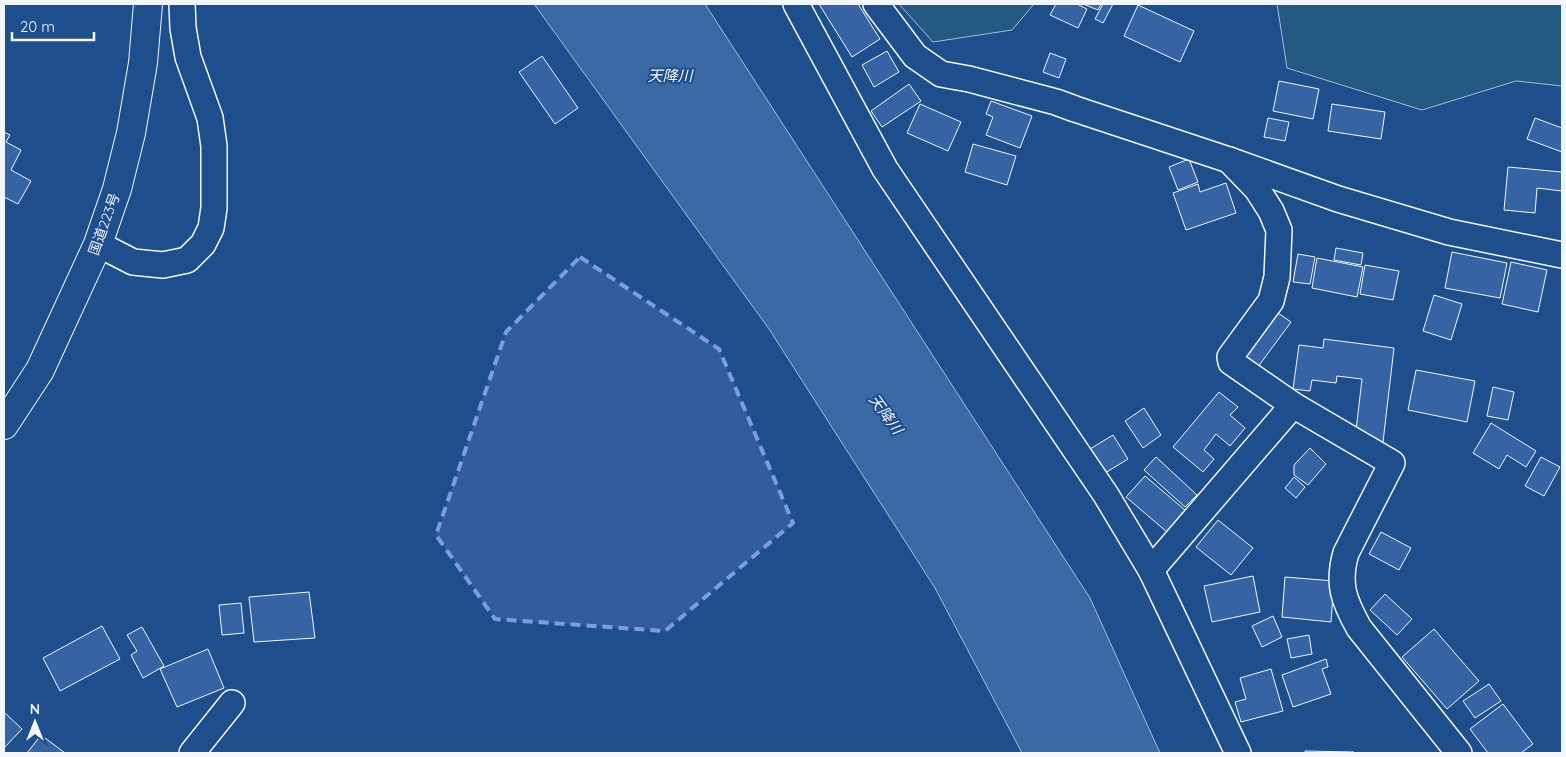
<svg xmlns="http://www.w3.org/2000/svg" width="1566" height="757" viewBox="0 0 1566 757" font-family="Quicksand,'Noto Sans JP',sans-serif">
<rect width="100%" height="100%" fill="#1f4e8c"/>
<g fill="#245a82" stroke="#a8bbd7">
<polygon points="899,4 1034,4 1012,30 933,42"/>
<polygon points="1277,4 1562,4 1562,86 1516,81 1422,110 1287,68"/>
</g>
<polygon fill="#3b69a3" stroke="#a8bbd7" points="534,4 705,4 1090,598 1160,753 1022,753 935,588 769,329"/>
<g fill="#3563a3" stroke="#f2f6ff">
<polygon points="819,4 858,4 880,39 852,57"/>
<polygon points="1056,4 1077,4 1087,9 1078,28 1050,15"/>
<polygon points="1083,4 1101,4 1098,10"/>
<polygon points="1103,4 1113,4 1103,23 1095,19"/>
<polygon points="1138,5 1194,31 1180,62 1124,36"/>
<polygon points="887,51 899,72 874,87 862,65"/>
<polygon points="1050,53 1066,59 1059,78 1043,72"/>
<polygon points="542,56 578,108 555,124 519,72"/>
<polygon points="1279,81 1319,89 1313,119 1273,111"/>
<polygon points="909,84 921,101 882,127 871,111"/>
<polygon points="991,101 1032,116 1020,148 986,135 993,117 986,114"/>
<polygon points="920,104 961,122 948,151 907,133"/>
<polygon points="1332,104 1385,112 1381,139 1328,131"/>
<polygon points="1268,118 1289,122 1285,141 1264,137"/>
<polygon points="1535,118 1562,128 1562,152 1527,139"/>
<polygon points="4,132 10,135 6,142 21,150 11,170 31,181 18,204 4,197"/>
<polygon points="973,144 1016,156 1007,185 965,172"/>
<polygon points="1189,159 1198,182 1178,190 1169,167"/>
<polygon points="1508,167 1562,172 1562,191 1537,188 1535,213 1504,210"/>
<polygon points="1226,183 1236,213 1186,230 1173,193 1198,184 1200,192"/>
<polygon points="1336,248 1363,253 1361,265 1334,260"/>
<polygon points="1452,252 1507,263 1500,298 1445,288"/>
<polygon points="1298,254 1315,257 1310,284 1293,282"/>
<polygon points="1317,258 1363,267 1357,297 1312,288"/>
<polygon points="1511,262 1547,270 1538,312 1502,304"/>
<polygon points="1365,265 1399,271 1393,300 1360,294"/>
<polygon points="1434,295 1462,304 1451,340 1423,331"/>
<polygon points="1275,311 1291,322 1255,371 1240,360"/>
<polygon points="1324,339 1394,348 1383,442 1355,439 1362,379 1337,376 1336,383 1312,380 1310,391 1293,389 1299,345 1323,348"/>
<polygon points="1416,370 1475,381 1467,422 1408,410"/>
<polygon points="1493,387 1514,392 1508,420 1487,416"/>
<polygon points="1219,392 1238,407 1230,415 1245,428 1230,446 1216,434 1204,450 1214,459 1203,472 1173,447"/>
<polygon points="1144,408 1161,435 1143,448 1125,421"/>
<polygon points="1491,423 1536,451 1526,467 1507,455 1499,469 1473,453"/>
<polygon points="1113,435 1128,459 1105,473 1090,449"/>
<polygon points="1310,448 1326,464 1308,485 1294,475 1294,465"/>
<polygon points="1156,457 1197,495 1185,507 1144,470"/>
<polygon points="1541,457 1560,467 1544,496 1525,486"/>
<polygon points="1145,476 1185,510 1167,532 1126,497"/>
<polygon points="1294,477 1305,487 1296,498 1285,488"/>
<polygon points="1218,520 1253,548 1231,575 1196,547"/>
<polygon points="1381,532 1411,548 1399,570 1369,554"/>
<polygon points="1253,576 1260,612 1212,622 1204,586"/>
<polygon points="1285,577 1334,581 1331,622 1282,617"/>
<polygon points="309,592 315,638 254,642 249,597"/>
<polygon points="1385,594 1412,619 1397,635 1370,610"/>
<polygon points="241,603 244,633 222,635 219,605"/>
<polygon points="1273,616 1282,637 1262,647 1252,626"/>
<polygon points="102,626 120,659 60,691 43,658"/>
<polygon points="142,627 164,666 143,678 131,655 137,651 127,635"/>
<polygon points="1434,629 1479,681 1447,709 1402,657"/>
<polygon points="1309,635 1312,654 1291,658 1287,639"/>
<polygon points="208,649 224,688 177,707 160,669"/>
<polygon points="1326,659 1328,667 1322,669 1331,694 1293,707 1282,675"/>
<polygon points="1271,669 1283,711 1241,722 1235,702 1246,699 1240,678"/>
<polygon points="1489,684 1501,701 1475,718 1463,701"/>
<polygon points="1503,704 1533,744 1521,753 1488,753 1470,729"/>
<polygon points="4,712 22,729 4,748"/>
<polygon points="41,735 65,753 27,753"/>
<polygon points="1305,751 1354,752 1354,753 1305,753"/>
</g>
<g fill="none" stroke-linecap="round" stroke-linejoin="round">
<defs>
<g id="street">
<polyline points="796,4 885,169 1106,495 1151,570 1238,753"/>
<polyline points="876,4 915,56 941,74 969,79 1056,102 1075,109 1229,160 1338,199 1449,232 1562,255"/>
<path d="M 1229,160 L 1257,189 L 1271,211 L 1279,230 L 1277,277 L 1271,301 L 1230,357 L 1231,362 L 1293,405 L 1392,463 L 1346,553 C 1337,584 1344,601 1359,628 L 1459,753"/>
<polyline points="98,244 133,262 163,265 187,260 203,244 211,228 214,208 214,146 210,118 188,57 183,28 182,4"/>
<polyline points="1151,570 1293,405"/>
<polyline points="192,753 232,703"/>
</g>
<polyline id="highway" points="4,425 40,370 98,244 117,189 131,133 143,63 148,4"/>
</defs>
<use href="#street" stroke="#f2f6ff" stroke-width="28"/>
<use href="#highway" stroke="#f2f6ff" stroke-width="30"/>
<use href="#street" stroke="#1f4e8c" stroke-width="25"/>
<use href="#highway" stroke="#1f4e8c" stroke-width="28"/>
</g>
<path fill="#7d9aea" fill-opacity="0.2" stroke="#7d9aea" stroke-width="4" stroke-dasharray="10 6" stroke-linejoin="round" d="M 580,257 L 719,349 L 793,523 L 665,631 L 495,619 L 436,535 L 506,332 Z"/>
<g text-anchor="middle" dominant-baseline="central" stroke-width="4" stroke-linejoin="round" paint-order="stroke">
<g font-size="14" fill="#f2f6ff" stroke="#1f4e8c">
<text transform="translate(104 224) rotate(-70)">国道223号</text>
</g>
<g font-size="15" font-style="italic" fill="#f2f6ff" stroke="#1f4e8c">
<text x="670" y="75">天降川</text>
<text transform="translate(886 414) rotate(54)">天降川</text>
</g>
</g>
<rect width="1566" height="757" fill="none" stroke="#f2f6ff" stroke-width="10"/>
<g transform="translate(35 722)" stroke="#1f4e8c" stroke-width="4" paint-order="stroke">
<path d="M0-4L9 19L0 12L-9 19Z" fill="#f2f6ff"/>
<text y="-8" font-size="14" font-weight="bold" text-anchor="middle" fill="#f2f6ff">N</text>
</g>
<path d="M12 32v8h82v-8" fill="none" stroke="#f2f6ff" stroke-width="2.5"/>
<text x="20" y="32" font-size="15" fill="#f2f6ff" stroke="#1f4e8c" stroke-width="4" paint-order="stroke">20 m</text>
</svg>
